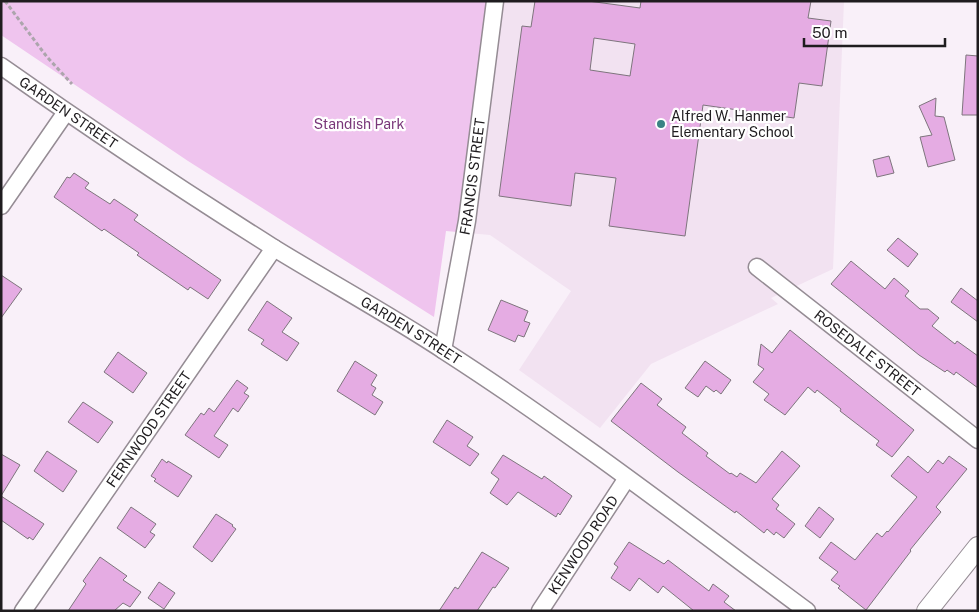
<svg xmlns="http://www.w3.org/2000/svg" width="979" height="612" viewBox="0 0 979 612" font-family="'Public Sans',sans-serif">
<rect width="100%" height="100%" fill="#f9f0f9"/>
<polygon fill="#f2e2f1" points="500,1 844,1 833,269 771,298 778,304 651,364 600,428 519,370 571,291 490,235 468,233"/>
<polygon fill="#efc4ee" points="1,1 500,1 468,233 446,231 434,317 188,161 1,35"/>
<g fill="#e5ace3" stroke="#7e757d" fill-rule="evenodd">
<path d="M 535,1 L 588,1 L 640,8 L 641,1 L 811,1 L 808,18 L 831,21 L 822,86 L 799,83 L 794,118 L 703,105 L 685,236 L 609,226 L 616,178 L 575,173 L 571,206 L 499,196 L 522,26 L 531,27 ZM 594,38 L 635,44 L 630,76 L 590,70 Z"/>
<polygon points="966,55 978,56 978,115 962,115"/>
<polygon points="936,98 935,116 944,117 955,160 928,167 920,137 932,135 919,106"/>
<polygon points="889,156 894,173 877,177 873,160"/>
<polygon points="74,173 89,183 85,188 110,204 114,199 138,215 134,220 221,280 208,299 190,287 188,290 137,255 139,253 104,229 102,231 54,197 67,177 70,178"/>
<polygon points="898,238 918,254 908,267 887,250"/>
<polygon points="851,261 885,289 894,278 909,291 905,296 920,309 928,309 939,318 932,326 955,344 957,341 978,356 978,388 956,372 954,375 947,370 945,372 919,355 831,284"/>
<polygon points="1,275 22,289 1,318"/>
<polygon points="961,288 978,301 978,322 951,302"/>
<polygon points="501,300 528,311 524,321 530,323 524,337 518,335 515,342 488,330"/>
<polygon points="267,301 292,318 282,332 299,343 287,361 261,344 264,340 248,330"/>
<polygon points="790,330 914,430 892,457 876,445 879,441 840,411 841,409 817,390 815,393 808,387 785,415 764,400 769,394 753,382 764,369 758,365 761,344 772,353"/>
<polygon points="118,352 147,373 133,393 104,372"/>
<polygon points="355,361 377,375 371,385 376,388 372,395 383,402 375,415 337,391"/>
<polygon points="705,361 731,380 721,394 716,390 714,392 706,386 698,397 685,388"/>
<polygon points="237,380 248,388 244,393 249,396 238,412 233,408 214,436 228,445 219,458 185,435 201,413 204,415 209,408 214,412"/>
<polygon points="641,383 662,399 657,405 686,427 682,433 708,453 706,456 730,474 731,473 737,477 740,473 756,483 782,451 800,466 772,499 779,505 776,509 795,524 784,538 776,532 774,535 767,529 764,533 736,511 735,513 678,472 611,421"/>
<polygon points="83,402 113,422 98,443 68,422"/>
<polygon points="447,420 473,437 467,446 479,454 470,466 433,442"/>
<polygon points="47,451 77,471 63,492 34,471"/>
<polygon points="1,454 20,465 1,496"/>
<polygon points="503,455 542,479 544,476 572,496 560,515 558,513 556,517 518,492 507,505 490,493 499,479 491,473"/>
<polygon points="908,456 928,473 938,460 943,464 949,456 967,469 936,507 941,512 910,550 911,551 866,610 838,588 840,586 831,580 838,572 819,558 831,542 855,560 877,533 882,537 887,531 888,532 917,497 891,476"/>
<polygon points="162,459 167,463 168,461 192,476 178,497 154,481 156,479 151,476"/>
<polygon points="1,496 44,524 33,540 29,537 28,539 1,520"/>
<polygon points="131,507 156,524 150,532 155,535 145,548 117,528"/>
<polygon points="819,507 834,519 820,538 805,526"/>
<polygon points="216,514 233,525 232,526 236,529 212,562 193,547"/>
<polygon points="629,542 664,564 668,560 709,591 713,584 729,596 724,602 736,611 694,611 663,586 658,593 639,578 630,591 611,578 618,567 614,564"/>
<polygon points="482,552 509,568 495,588 493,587 477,611 439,611 455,587 458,589"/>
<polygon points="100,557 127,576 123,580 141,592 130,607 123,603 114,611 68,611 86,584 83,581"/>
<polygon points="159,582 175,593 164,609 148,598"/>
</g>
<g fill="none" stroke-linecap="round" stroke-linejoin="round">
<defs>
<g id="minor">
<path id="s1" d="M 1,66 C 90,129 182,190 274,248 C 331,283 390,315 446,352 C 570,432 688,523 807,611"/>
<polyline points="1,206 66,112"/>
<path id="s2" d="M 757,267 L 978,440"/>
<path id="s3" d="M 443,350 L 467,221 L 495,1"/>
<path id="s4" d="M 23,611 L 274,248"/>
<path id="s5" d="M 540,611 L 627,478"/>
</g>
<polyline id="tertiary" points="927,611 978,547"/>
</defs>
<use href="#minor" stroke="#958c94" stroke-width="19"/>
<use href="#tertiary" stroke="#958c94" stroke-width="22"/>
<polyline stroke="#aca5ac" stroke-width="3" stroke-dasharray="4 2.5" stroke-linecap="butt" points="5,1 47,57 72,84"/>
<use href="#minor" stroke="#fff" stroke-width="16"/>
<use href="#tertiary" stroke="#fff" stroke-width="20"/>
</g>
<circle fill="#3a8384" stroke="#fff" stroke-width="2" cx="661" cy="124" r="5"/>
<g text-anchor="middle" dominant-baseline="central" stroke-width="4.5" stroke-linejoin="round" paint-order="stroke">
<g font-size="14" fill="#1f1c1f" stroke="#fff">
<text stroke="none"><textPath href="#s1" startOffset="82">GARDEN STREET</textPath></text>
<text stroke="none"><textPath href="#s3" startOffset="176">FRANCIS STREET</textPath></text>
<text stroke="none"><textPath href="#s1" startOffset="488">GARDEN STREET</textPath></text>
<text stroke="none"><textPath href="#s2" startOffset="140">ROSEDALE STREET</textPath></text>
<text stroke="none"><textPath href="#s4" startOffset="221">FERNWOOD STREET</textPath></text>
<text stroke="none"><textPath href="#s5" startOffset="79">KENWOOD ROAD</textPath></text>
</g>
<g font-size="14" fill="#1f1c1f" stroke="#fff" text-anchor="start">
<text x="671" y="116">Alfred W. Hanmer<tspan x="671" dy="16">Elementary School</tspan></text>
</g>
<g font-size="14" fill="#793779" stroke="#fff">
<text x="359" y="124">Standish Park</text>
</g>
</g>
<rect width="979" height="612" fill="none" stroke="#1f1c1f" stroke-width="5"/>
<path d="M804 38v8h141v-8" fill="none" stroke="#1f1c1f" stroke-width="2.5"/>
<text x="812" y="38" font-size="15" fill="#1f1c1f" stroke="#ffffff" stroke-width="4" paint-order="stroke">50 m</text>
</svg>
